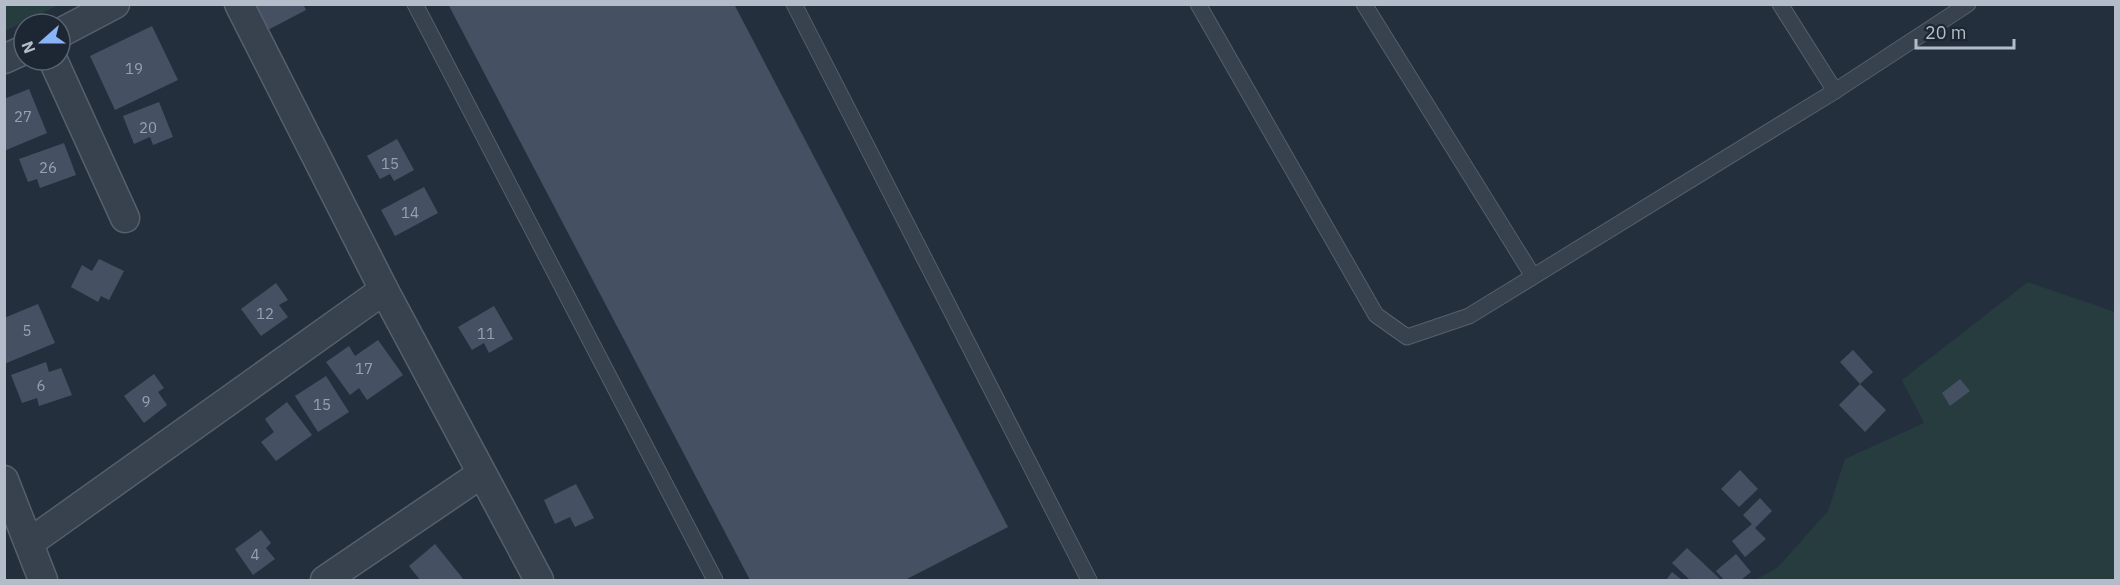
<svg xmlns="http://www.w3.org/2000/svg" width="2120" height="585" viewBox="0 0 2120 585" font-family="'IBM Plex Sans',sans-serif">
<rect width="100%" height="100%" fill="#242f3e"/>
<g fill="#263c3f">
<polygon points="4,5 5,4 59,5 5,31"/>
<polygon points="2028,282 2115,312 2115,580 1755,580 1777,568 1828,511 1845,459 1924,423 1902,380"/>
</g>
<g fill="#455162">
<polygon points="250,4 303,4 306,10 264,32"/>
<polygon points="448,4 734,4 1008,527 905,580 750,580"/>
<polygon points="152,26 178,80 115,110 90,56"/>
<polygon points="29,89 47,133 4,151 4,99"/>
<polygon points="159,102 173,137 153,145 150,137 134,144 123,116"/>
<polygon points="397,139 414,170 394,181 390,174 380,179 367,156"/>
<polygon points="64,143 76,175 40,188 37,179 28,182 19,159"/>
<polygon points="424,187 438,213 395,236 381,210"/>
<polygon points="99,259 124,271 109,300 101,296 98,302 71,287 82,265 92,271"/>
<polygon points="276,283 288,300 279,305 288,317 261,336 241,309"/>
<polygon points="38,304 55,343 4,364 4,318"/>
<polygon points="494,306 513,339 489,353 484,343 472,350 458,327"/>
<polygon points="378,340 403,375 367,400 359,388 350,395 326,362 349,346 355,356"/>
<polygon points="1853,350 1873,372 1860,384 1840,362"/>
<polygon points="46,362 49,372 61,368 72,395 39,406 37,398 22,403 11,375"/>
<polygon points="154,374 164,388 158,392 167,405 144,423 124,396"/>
<polygon points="326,376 349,412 318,432 295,396"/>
<polygon points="1960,379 1970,391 1950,406 1942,393"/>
<polygon points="1860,384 1886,410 1865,432 1839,405"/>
<polygon points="287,402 312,435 276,461 261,442 274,432 265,419"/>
<polygon points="1740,470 1758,489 1739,507 1721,489"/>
<polygon points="576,484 594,518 575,527 570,517 555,524 544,500"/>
<polygon points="1760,498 1772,511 1755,528 1766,539 1745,557 1732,541 1752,524 1743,515"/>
<polygon points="261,530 271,543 266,548 275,559 253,575 235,549"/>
<polygon points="435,544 464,580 420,580 409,566"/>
<polygon points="1687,548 1721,580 1690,580 1672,563"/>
<polygon points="1736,554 1751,572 1741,580 1724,580 1716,571"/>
<polygon points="1672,572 1682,580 1666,580"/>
</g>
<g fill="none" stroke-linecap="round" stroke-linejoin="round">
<defs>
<g id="service">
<polyline points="415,4 715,580"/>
<polyline points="794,4 1089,580"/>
<polyline points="1198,4 1376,315 1407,337 1469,316 1835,91 1968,4"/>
<polyline points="1364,4 1533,276"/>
<polyline points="1780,4 1835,91"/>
</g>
<g id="minor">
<polyline points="239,4 384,290 539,580"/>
<polyline points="60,33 115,4"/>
<polyline points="4,59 24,50"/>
<polyline points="53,60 125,218"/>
<polyline points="4,480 43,580"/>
<polyline points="29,543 384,290"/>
<polyline points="325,580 481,474"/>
</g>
</defs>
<use href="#service" stroke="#565f6c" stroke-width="17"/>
<use href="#minor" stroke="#565f6c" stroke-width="31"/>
<use href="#service" stroke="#38414e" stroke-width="15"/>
<use href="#minor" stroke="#38414e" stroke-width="28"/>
</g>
<g text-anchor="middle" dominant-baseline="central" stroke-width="5" stroke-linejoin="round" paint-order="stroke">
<g font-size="15" fill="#98a1af">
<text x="134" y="68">19</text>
<text x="23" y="116">27</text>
<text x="148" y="127">20</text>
<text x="390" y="163">15</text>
<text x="48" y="167">26</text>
<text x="410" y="212">14</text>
<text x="265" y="313">12</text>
<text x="27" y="330">5</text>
<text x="486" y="333">11</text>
<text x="364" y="368">17</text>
<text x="41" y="385">6</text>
<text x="146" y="401">9</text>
<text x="322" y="404">15</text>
<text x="255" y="554">4</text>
</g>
</g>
<rect width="2120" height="585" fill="none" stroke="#b4bcc9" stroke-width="12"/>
<g transform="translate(42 42) rotate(249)"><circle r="28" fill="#1d2633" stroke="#59626f" stroke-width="1.5"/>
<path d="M0-4.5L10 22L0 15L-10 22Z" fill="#8ab4f8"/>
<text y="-9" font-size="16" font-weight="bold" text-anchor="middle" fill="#b4bcc9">N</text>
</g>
<path d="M1916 39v9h98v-9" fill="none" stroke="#b4bcc9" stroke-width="3"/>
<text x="1925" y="39" font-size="18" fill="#b4bcc9" stroke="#1d2633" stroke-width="4.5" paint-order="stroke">20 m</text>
</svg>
